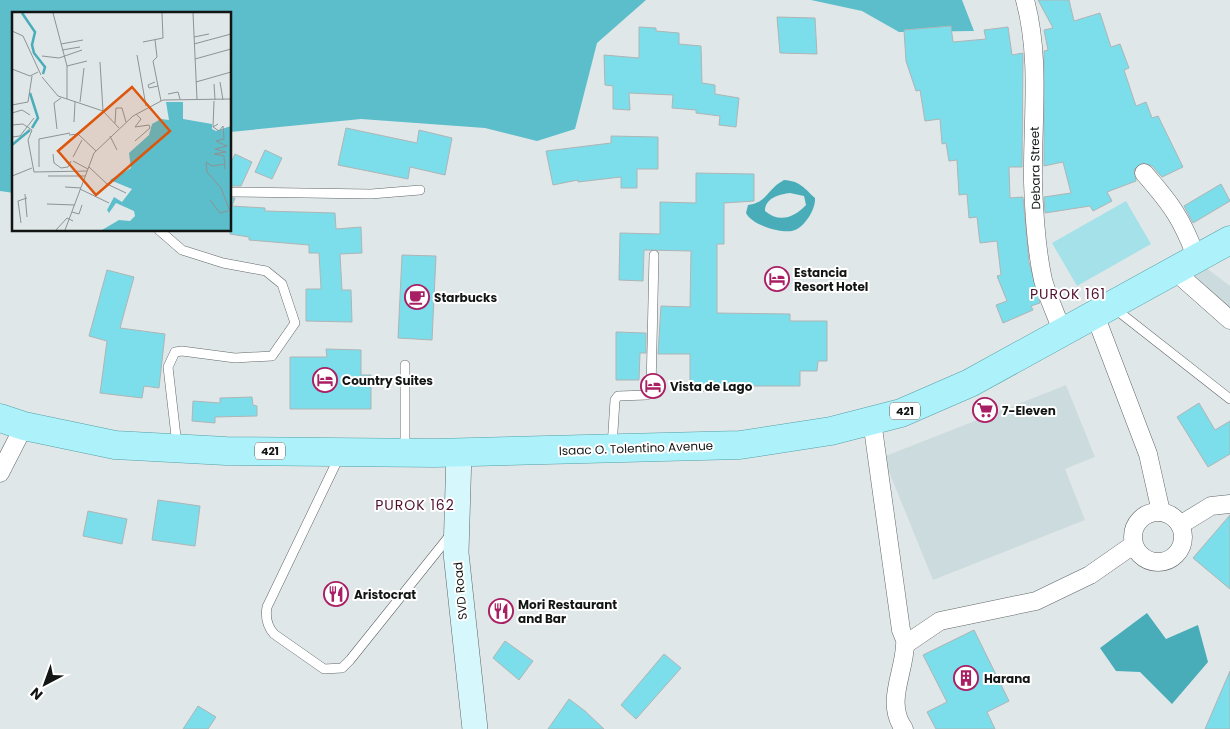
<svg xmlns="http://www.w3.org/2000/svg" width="1230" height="729" viewBox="0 0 1230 729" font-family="Poppins,sans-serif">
<rect width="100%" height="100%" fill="#e0e7e8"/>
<g fill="#ccdcde">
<polygon points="1205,267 1230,286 1230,327 1176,283"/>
<polygon points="1066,385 1095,457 1065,469 1085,520 933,580 883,457"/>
</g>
<polygon fill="#a5e1e9" points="1126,201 1151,244 1077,286 1052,243"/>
<g fill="#5bbeca">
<polygon points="0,0 646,0 597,43 575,129 537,141 485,128 361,119 230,132 230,14 14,14 14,193 0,191"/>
<polygon points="811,0 962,0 974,31 899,32 862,11"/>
</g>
<g fill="#48adb9" fill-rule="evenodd">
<path d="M 784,180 C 800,181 804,188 815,198 C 816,209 804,229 792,231 C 779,233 752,225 746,213 L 748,205 C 768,202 767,189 784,180 ZM 790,193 L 804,196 L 806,205 C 794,218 779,223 765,211 C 765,198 780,194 790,193 Z"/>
<polygon points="1147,613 1166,639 1198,625 1208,662 1172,704 1140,672 1116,671 1100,648"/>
</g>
<g fill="#7cdeea" stroke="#aeb5b6">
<polygon points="1038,0 1069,0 1074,21 1100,13 1111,47 1120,44 1129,68 1124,70 1136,106 1146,102 1152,118 1158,116 1183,167 1162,177 1152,166 1142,163 1134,170 1136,181 1107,192 1112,201 1093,211 1090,206 1045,213 1044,197 1071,193 1063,162 1044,166 1044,51 1048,50 1044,30 1053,28"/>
<polygon points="777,17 815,18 817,54 780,53"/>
<polygon points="951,26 953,42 986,39 984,30 1008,27 1012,55 1023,53 1022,167 1009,167 1010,198 1023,197 1029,262 1040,303 1031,306 1033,310 1003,323 996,305 1007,301 997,276 1001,275 997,241 980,243 977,217 969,218 967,194 959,195 957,160 949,161 946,143 942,144 940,119 925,121 920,90 916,91 906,61 904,30"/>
<polygon points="639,27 656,28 656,31 679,33 679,44 701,46 702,83 715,85 715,94 739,98 736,127 719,125 720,116 696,113 696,110 672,108 673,95 629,93 630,110 613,109 613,86 605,85 604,55 639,58"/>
<polygon points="346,128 417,143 419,130 452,138 445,175 410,167 408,179 338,165"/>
<polygon points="611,136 658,137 658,169 637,169 637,188 621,188 621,177 578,182 578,180 553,185 546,151 611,143"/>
<polygon points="265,150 282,158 272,179 255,172"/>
<polygon points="235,154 252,162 241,186 230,186 230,165"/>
<polygon points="696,173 754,174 754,201 724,203 724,244 717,244 717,313 790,314 790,321 827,321 827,361 818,361 817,371 800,371 800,386 718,386 718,392 690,391 690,354 658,354 661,306 690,307 691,251 644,250 643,281 619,280 620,233 660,234 660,202 696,203"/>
<polygon points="1221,184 1230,201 1193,223 1184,206"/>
<polygon points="230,198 235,198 232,206 265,208 265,211 335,213 336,229 361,227 362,253 340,254 342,290 351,290 352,322 306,321 306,289 321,289 319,253 309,253 309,245 249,240 249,237 230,234"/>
<polygon points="402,255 436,256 432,340 398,338"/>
<polygon points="107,270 134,277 120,328 165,334 159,388 144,386 142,398 100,393 107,341 89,336"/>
<polygon points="616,332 646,333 646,353 640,353 639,380 616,380"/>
<polygon points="326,349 361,350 361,375 371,375 371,409 290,409 290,357 327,357"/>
<polygon points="252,397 253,405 257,406 257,416 215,417 215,423 192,421 193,401 220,403 220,398"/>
<polygon points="1199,403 1215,430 1230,421 1230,454 1208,467 1177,417"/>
<polygon points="158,500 200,506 195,546 152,540"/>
<polygon points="88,511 127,519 122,544 83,536"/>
<polygon points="1230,515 1230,589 1193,558"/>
<polygon points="974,630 1009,701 987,712 995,729 936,729 927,712 947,702 923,655"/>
<polygon points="505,641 533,661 519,680 493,658"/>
<polygon points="664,654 681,668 636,719 621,705"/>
<polygon points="1230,671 1230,729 1205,729"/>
<polygon points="569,699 585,711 604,729 548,729"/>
<polygon points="198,706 216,717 208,729 183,729"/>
</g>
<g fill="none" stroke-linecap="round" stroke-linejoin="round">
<defs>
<g id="lane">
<polyline points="230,192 371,194 420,190"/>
<polyline points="159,230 182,250 223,263 266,271 282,284 295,323 272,356 235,358 182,351 175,352 168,367 177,445"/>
<polyline points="1114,308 1230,399"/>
<polyline points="612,447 615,400 618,396 647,395 651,389 654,255"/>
<polyline points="405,451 405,365"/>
<path d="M 340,455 L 267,607 C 265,618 267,626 274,634 L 324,669 L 342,668 L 350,660 L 451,534"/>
</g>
<g id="street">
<path d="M 1025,0 C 1041,59 1032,121 1033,182 C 1034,214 1036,248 1043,280 C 1048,298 1057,316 1063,334"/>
<path d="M 1144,173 C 1172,205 1182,219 1197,259"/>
<polyline points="1170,274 1178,274 1230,320"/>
<polyline points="1095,315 1148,454 1161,512"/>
<path d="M 872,421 L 901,630 C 903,635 906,641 905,645 C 904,674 885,703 904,729"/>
<polyline points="0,473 24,426"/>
<circle cx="1158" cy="537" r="25"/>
<polyline points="1180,525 1211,506 1230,504"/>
<polyline points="906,644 940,621 1036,601 1090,575 1133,545"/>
</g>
<polyline id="secondary" points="459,453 456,553 475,729"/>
<polyline id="primary" points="0,418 24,426 115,445 226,451 435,453 740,445 831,431 901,413 970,383 1230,240"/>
</defs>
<use href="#lane" stroke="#616768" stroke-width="10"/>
<use href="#street" stroke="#616768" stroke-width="19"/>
<use href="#secondary" stroke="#616768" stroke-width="26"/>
<use href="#primary" stroke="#549fa8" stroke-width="29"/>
<use href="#lane" stroke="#fff" stroke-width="9"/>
<use href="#street" stroke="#fff" stroke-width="18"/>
<use href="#secondary" stroke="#d6f8fd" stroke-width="25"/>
<use href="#primary" stroke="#adf2fa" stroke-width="28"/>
</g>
<defs>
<symbol id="hotel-ring" viewBox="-11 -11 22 22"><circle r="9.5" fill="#fff" stroke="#a91f64" stroke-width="1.5"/><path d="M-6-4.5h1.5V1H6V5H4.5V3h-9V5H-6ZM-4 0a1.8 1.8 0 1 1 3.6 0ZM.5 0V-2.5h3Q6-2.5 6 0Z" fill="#a91f64"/></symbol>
<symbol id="cafe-ring" viewBox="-11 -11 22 22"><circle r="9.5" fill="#fff" stroke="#a91f64" stroke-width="1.5"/><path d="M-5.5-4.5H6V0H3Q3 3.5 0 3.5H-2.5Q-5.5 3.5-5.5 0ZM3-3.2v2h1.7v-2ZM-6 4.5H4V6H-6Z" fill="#a91f64"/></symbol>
<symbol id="supermarket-ring" viewBox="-11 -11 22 22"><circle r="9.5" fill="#fff" stroke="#a91f64" stroke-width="1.5"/><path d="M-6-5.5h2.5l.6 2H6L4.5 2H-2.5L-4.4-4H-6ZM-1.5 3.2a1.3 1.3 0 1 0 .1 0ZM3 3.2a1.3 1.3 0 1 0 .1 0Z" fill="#a91f64"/></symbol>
<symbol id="restaurant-ring" viewBox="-11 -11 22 22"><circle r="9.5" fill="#fff" stroke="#a91f64" stroke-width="1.5"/><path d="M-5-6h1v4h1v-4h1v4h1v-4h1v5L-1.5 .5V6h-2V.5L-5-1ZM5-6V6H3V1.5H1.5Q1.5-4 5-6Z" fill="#a91f64"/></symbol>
<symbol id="building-ring" viewBox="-11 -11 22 22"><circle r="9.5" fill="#fff" stroke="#a91f64" stroke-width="1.5"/><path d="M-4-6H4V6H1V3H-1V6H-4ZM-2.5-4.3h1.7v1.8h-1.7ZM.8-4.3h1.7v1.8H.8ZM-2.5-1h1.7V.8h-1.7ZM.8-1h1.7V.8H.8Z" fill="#a91f64"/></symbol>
</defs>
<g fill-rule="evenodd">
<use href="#hotel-ring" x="763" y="265" width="28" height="28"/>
<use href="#cafe-ring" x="403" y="283" width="28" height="28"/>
<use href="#hotel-ring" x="311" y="366" width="28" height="28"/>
<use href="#hotel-ring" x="639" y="372" width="28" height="28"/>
<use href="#supermarket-ring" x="971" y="396" width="28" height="28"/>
<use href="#restaurant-ring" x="322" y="580" width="28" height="28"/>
<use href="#restaurant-ring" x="487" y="597" width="28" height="28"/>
<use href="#building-ring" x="952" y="664" width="28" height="28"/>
</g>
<g text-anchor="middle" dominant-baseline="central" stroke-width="4" stroke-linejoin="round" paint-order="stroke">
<g fill="#fff" stroke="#5a5b5b" stroke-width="1">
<rect x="890" y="402.5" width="30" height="17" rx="4"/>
<rect x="255" y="442.5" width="30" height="17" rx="4"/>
</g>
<g font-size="11" font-weight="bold" fill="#131515">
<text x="905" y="411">421</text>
<text x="270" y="451">421</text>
</g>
<g font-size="12" fill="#131515" stroke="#fff">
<text transform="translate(1035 168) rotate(-91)">Debara Street</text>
<text transform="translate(636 448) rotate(-2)">Isaac O. Tolentino Avenue</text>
<text transform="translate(460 591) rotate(-95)">SVD Road</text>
</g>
<g font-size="12" font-weight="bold" fill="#131515" stroke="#fff" text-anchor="start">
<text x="794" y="272">Estancia<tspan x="794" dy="14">Resort Hotel</tspan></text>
<text x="434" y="297">Starbucks</text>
<text x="342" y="380">Country Suites</text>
<text x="670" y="386">Vista de Lago</text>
<text x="1002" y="410">7-Eleven</text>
<text x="354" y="594">Aristocrat</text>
<text x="518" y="604">Mori Restaurant<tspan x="518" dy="14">and Bar</tspan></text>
<text x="984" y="678">Harana</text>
</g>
<g font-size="14" letter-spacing="1" fill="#51102f" stroke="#fff">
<text x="1068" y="294">PUROK 161</text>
<text x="415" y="505">PUROK 162</text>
</g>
</g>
<g transform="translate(12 12)">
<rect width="219" height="219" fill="#e0e7e8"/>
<path d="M 154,90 L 171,90 L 171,107 L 200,112 L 200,117 L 204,119 L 219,114 L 219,218 L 90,218 L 107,208 L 118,209 L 123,204 L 122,199 L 104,191 L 97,201 L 95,198 L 102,185 L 110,190 L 120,177 L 98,168 L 119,156 L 117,141 L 137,123 L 140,112 L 149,107 L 157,108 Z" fill="#5bbeca"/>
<path fill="none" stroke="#48adb9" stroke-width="2.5" d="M 10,1 L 23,20 L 20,33 L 22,41 L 33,55 L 31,62M 18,81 L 26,106 L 20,116M 0,133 L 18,118"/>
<path fill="none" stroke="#8e9394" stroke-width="1" d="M 41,1 L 55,54 L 55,87M 181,1 L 185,87M 0,19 L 11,24 L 29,63M 182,25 L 197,22M 143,28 L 145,45 L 141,49 L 149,89M 131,30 L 151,26 L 150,1M 49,32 L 71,28M 182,32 L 219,22M 50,38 L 68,35M 125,43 L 134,94M 30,44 L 47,46 L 70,38M 183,47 L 219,37M 88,50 L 91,99M 55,54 L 75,49M 0,57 L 18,64 L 26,60M 30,65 L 46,84 L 91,99 L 107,116M 143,70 L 136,73 L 137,76 L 146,74M 184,70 L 219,60M 208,70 L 211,88M 202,72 L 203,88M 156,82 L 166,80 L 168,87M 202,89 L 201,115 L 206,112M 68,90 L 72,56M 0,93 L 16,90 L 20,64M 0,101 L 10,98 L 18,103M 62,110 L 63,90M 103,111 L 104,96 L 110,96 L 114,110M 0,113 L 11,112 L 20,118 L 16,128 L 22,160 L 75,159M 201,115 L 207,119 L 211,114 L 212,127 L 204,129 L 215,134 L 203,137 L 214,140 L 202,142 L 212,144 L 213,157M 45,117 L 42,91 L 49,86M 57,123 L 66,122 L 84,139M 98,124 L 105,138M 0,125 L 8,124 L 22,106M 123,129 L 138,116 L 137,113 L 123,115 L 129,107 L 124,102M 41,142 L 42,151 L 49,156 L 56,155 L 59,149M 61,145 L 70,128M 61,149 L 76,157M 213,152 L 200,154 L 194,150 L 195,160 L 209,176 L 219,202M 27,155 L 27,127 L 58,121M 77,155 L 95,172 L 114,181M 0,164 L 20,156M 36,164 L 73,164M 53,175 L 69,176M 68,177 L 97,191M 13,182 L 15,205M 198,188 L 208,201 L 216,199M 35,192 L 63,193M 60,200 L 67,202 L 70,193M 9,211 L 6,189 L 15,186M 44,218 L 55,206 L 61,209M 53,218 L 82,141 L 121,104 L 151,88 L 219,87"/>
<path fill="#dd560c" fill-opacity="0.15" stroke="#dd560c" stroke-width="2.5" d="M 120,75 L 158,119 L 84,183 L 46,139 Z"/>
<rect width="219" height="219" fill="none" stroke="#131515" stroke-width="2.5"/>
</g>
<g transform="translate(45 684) rotate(221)" stroke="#ffffff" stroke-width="4" paint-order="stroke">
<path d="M0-4L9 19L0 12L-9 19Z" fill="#131515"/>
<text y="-8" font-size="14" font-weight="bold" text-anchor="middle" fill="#131515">N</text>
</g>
</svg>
